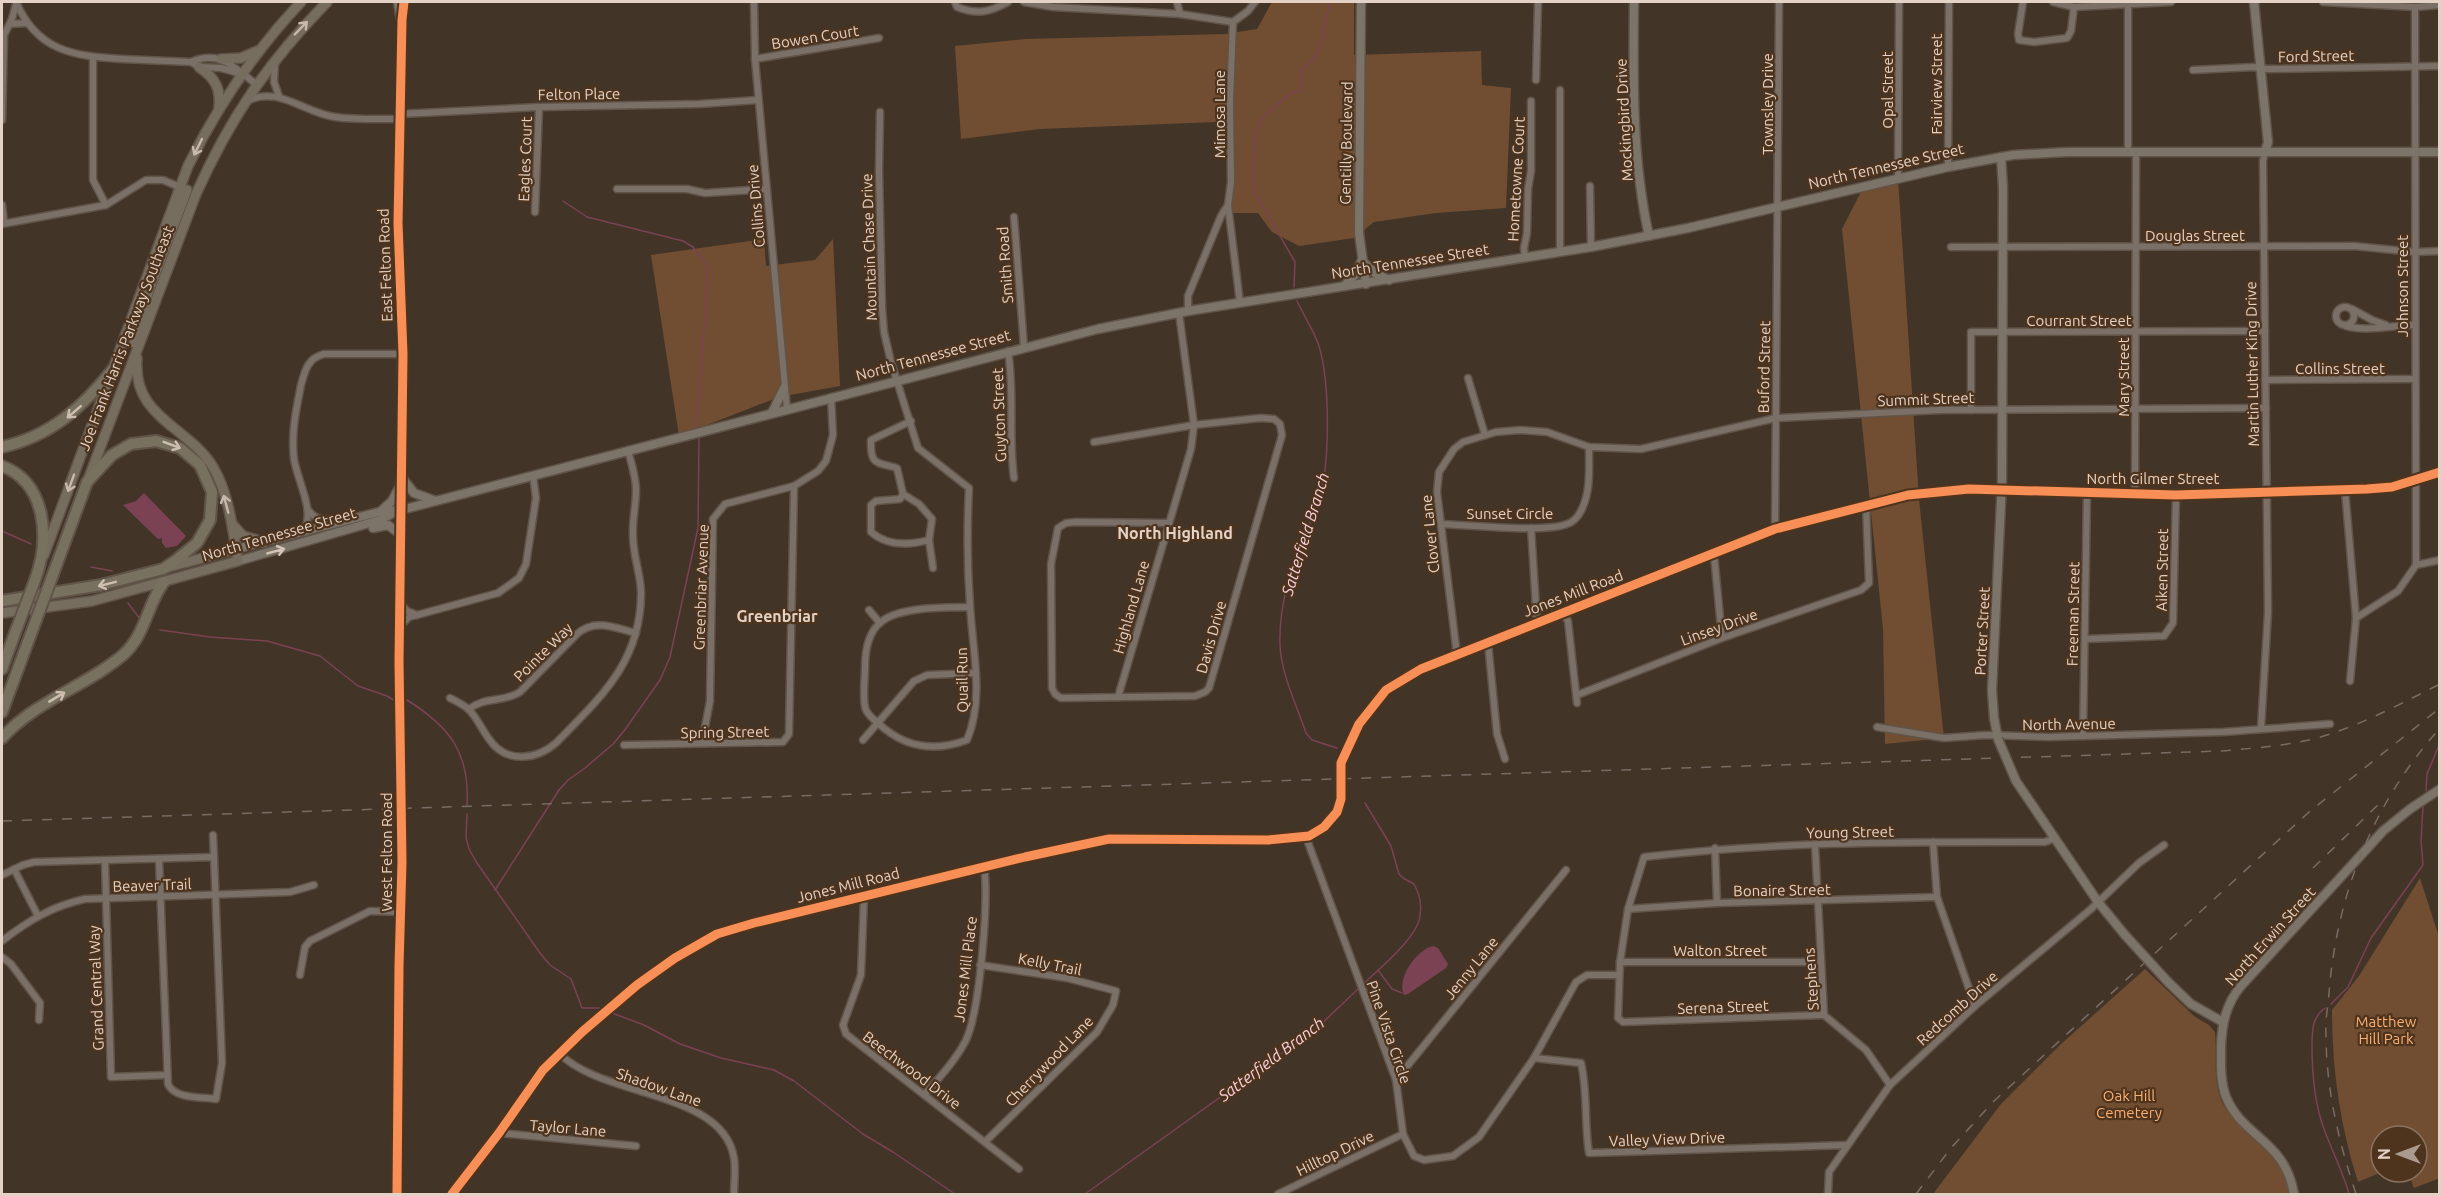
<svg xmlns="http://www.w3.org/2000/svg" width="2441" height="1196" viewBox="0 0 2441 1196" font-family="Ubuntu,sans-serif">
<rect width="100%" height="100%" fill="#433428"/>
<g fill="#714e32">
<polygon points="1272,2 1354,2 1354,55 1481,51 1482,85 1511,88 1506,208 1436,213 1374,222 1354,238 1299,246 1272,232 1258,213 1230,213 1231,118 1216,122 1040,129 961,139 955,46 1025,39 1225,34 1257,29"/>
<polygon points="1898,178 1919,499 1944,738 1885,744 1883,629 1842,229 1864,186"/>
<polygon points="764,239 766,266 815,260 833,239 840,386 779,397 679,436 651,255"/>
<path d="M 2420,878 L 2439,937 L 2440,1178 L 2414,1188 L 2408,1172 L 2417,1172 L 2417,1136 L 2381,1136 L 2382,1172 L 2358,1182 C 2340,1125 2332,1070 2332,1010 L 2359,976 Z"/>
<path d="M 2145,969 L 2194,1016 L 2209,1025 L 2215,1032 C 2217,1054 2213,1079 2221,1100 C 2230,1121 2251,1130 2266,1146 C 2280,1160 2285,1176 2291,1194 L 1933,1194 L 2001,1104 L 2060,1045 Z"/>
</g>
<g fill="#7b4254">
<polygon points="144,493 186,536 177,546 166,548 162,543 162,538 158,539 123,505 136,501"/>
<path d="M 1433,946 L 1438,948 L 1448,964 L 1446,968 L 1408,994 L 1404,995 C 1396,979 1416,950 1433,946 Z"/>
</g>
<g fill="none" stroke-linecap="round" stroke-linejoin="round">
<g stroke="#7b4254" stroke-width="1.5">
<polyline points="563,201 587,217 683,241 693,247 704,261 707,270 705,319 696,426"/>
<polyline points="1294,287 1295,262 1254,191 1253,170 1255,136 1260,120 1290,94 1301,90 1301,72 1319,51 1330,2"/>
<path d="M 1297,301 C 1304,316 1314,331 1319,346 C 1330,383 1331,469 1317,505 C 1299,552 1278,593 1280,645 C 1281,674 1297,706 1306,733 L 1312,740 L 1337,748"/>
<polyline points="2,531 31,544"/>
<polyline points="91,567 112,571"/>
<polyline points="128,603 140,619"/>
<polyline points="160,630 210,637 267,641 320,656 358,686 387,696 395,701"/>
<path d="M 407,700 C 450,727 470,753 467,805"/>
<polyline points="2426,791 2427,774 2440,743"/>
<polyline points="467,814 466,837 469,849 477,863 540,953 550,965 571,979 582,1008 599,1008"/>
<polyline points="495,890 559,790 568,780 585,768 613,744 624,731 660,680 670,657 698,528 699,438"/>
<polyline points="1378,970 1392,989 1402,993"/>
<path d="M 1363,984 C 1378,970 1418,937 1420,916 C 1422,905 1419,893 1414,884 L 1403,878 L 1399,874 L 1391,846 L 1365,803"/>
<polyline points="2331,1004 2348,987 2371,938 2423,865 2421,840 2423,807"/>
<path d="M 2325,1008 C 2312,1017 2312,1031 2312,1046 C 2312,1074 2314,1102 2324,1129 C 2332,1151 2343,1172 2349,1194"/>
<polyline points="612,1013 644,1025 680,1044 721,1058 774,1070 794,1081 863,1134 893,1152 955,1194"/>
<polyline points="1085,1194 1317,1028 1359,988"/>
</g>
<polyline stroke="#5b4c40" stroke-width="6" stroke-dasharray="6 3" stroke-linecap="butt" points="1340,773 1341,799"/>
<defs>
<g id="street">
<path d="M 16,2 C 37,51 73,56 122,59 C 145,60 168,61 191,62 L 199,67 L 221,68 L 242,74"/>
<polyline points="754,2 755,59 787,409"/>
<path d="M 955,2 L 957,7 C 977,15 990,12 1008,2"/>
<polyline points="1024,2 1053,7 1180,14 1233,22 1248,11 1255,2"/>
<polyline points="1177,2 1180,14"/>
<polyline points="2023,2 2018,34 2019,40 2034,42 2067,38 2071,31 2074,7"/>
<polyline points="2053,2 2074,7 2171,2"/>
<polyline points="2323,2 2415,7 2440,5"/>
<polyline points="2128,4 2128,152"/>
<polyline points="2415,7 2416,565"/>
<polyline points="1233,22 1230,101 1231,182 1228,205 1240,303"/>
<polyline points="10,24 27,23"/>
<polyline points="93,57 93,180 106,205"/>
<polyline points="755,59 879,38"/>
<path d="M 191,62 C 220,49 234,68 256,84"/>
<polyline points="275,62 274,82 279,96"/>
<polyline points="2193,70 2254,67 2267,69 2440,66"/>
<polyline points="1536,80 1538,2"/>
<path d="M 247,101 C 278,85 304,113 335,117 C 356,120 379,119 400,119"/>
<path d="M 880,112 L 879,170 L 882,308 L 884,332 L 891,362 L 918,448 L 969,488 C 967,527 967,565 970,604 C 972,649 985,697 967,740 C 937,751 910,749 885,729 C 879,724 869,717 866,710 C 862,702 865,678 865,668 C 865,652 867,633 881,622 C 900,606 945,608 970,607"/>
<polyline points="400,114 539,107 699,104 758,100"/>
<polyline points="2,120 4,35 12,19 16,4"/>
<polyline points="1948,167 1949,2"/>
<polyline points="1898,178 1899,2"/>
<polyline points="1590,186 1591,247"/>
<polyline points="617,189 687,189 705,193 766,189"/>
<polyline points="2,205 4,223"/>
<polyline points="535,212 539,107"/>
<polyline points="1014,217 1024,347"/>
<polyline points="2,224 106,205 146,180 163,180 182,188"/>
<polyline points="1951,247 2354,246 2414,252 2440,251"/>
<polyline points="1560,252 1560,90"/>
<polyline points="1525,258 1524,248 1527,233 1528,189 1531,171 1531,101"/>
<circle cx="2345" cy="316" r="9"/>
<polyline points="2352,309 2372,320 2386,325"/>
<polyline points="1188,311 1188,296 1221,216 1228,205"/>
<path d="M 2346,326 C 2367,332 2392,325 2414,325"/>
<path d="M 1008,351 C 1015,393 1008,436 1014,478"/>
<polyline points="1468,378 1485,435"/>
<polyline points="2265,380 2414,379"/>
<polyline points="1971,410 1971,332 2265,331"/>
<polyline points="1094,442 1194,425 1260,418 1274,419 1280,424 1282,435 1209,688 1205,692 1195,696 1061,698 1055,694 1052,688 1051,564 1058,528 1066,523 1076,522 1168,523"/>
<polyline points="2345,490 2356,618 2350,681"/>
<path d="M 903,494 L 919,504 L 932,519 L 929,540 C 910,545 888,547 871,532 L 871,505 L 876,501 L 900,499 L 903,494 L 897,468 C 878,462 870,467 871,440 L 911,421"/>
<polyline points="2135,494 2136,152"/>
<path d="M 309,511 C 318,523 329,520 343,518"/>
<path d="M 1441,524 C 1470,525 1544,533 1567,524 C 1573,522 1578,517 1581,511 C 1591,492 1589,468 1589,447"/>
<polyline points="1531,528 1537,623"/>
<polyline points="1775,529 1779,2"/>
<path d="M 305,531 C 314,507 298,483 294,459 C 291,433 296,410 301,385 C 305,370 308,358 324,354 L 403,354"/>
<polyline points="929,540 933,568"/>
<polyline points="1714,555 1722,638"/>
<polyline points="869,610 880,623"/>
<polyline points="1563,613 1568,621 1577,703"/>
<polyline points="417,615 498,593 519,578 526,564 536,498 533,475"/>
<polyline points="2356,618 2398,591 2416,565 2440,560"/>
<polyline points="400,626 409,617 417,615 407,611 400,603"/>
<polyline points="2085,639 2164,636 2173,623 2176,495"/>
<polyline points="1488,643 1497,734 1505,759"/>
<polyline points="1457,655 1437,492 1439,472 1454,449 1463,442 1496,432 1520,430 1547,432 1589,447 1641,449 1776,418 1940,410 2266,408"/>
<polyline points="1577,695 1722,638 1861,590 1869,583 1866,505"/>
<polyline points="1118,697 1191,449 1194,425 1179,313"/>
<path d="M 450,698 C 456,701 462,704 467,708 C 476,715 482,730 489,739 C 506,764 536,760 556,743 C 601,697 642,661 641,591 C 640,572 633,555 633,536 C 632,521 636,506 636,490 C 636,476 631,463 628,450"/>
<path d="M 469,709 C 486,696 503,703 520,692 L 577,634 C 595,618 615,628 636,633"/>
<polyline points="1877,727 1944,738 1986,735 2048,737 2223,732 2330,724"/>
<polyline points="2261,728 2268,612 2263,161 2265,152"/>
<polyline points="2083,736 2087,493"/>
<polyline points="863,740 914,681 927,675 976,673"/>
<polyline points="702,743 710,701 713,519 725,504 794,486 818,471 826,461 833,435 831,397"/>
<polyline points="624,745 783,742 789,734 794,486"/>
<path d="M 1340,773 C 1342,744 1370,702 1392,685 C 1401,678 1412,674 1421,669 L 1775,529 L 1913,494 L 1957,489 L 2002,490"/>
<polyline points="213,835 214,857"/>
<polyline points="1306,837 1396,1080 1403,1134 1414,1156 1424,1160 1453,1156 1479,1137 1534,1058 1576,982 1587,975 1619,975"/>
<polyline points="1933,842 1937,897 1975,1006"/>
<polyline points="1815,845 1824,1015 1866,1050 1890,1085"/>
<polyline points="1715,848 1717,903"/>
<polyline points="105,861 111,1077 167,1075"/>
<polyline points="14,869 38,916"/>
<path d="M 2,875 L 23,865 L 34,862 L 214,857 L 222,1063 L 216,1099 C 202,1097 174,1099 168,1084 L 159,859"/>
<polyline points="864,896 861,975 843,1025 846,1034 1019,1169"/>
<polyline points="1628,909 1717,903 1937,897"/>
<path d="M 2,941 C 28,921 52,906 85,899 L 290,892 L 314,885"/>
<polyline points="2,957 11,964 40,1003 39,1020"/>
<polyline points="1620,962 1821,962"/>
<polyline points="980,965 1067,978 1116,991 1113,1005 1097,1032 986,1141"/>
<polyline points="300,975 305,947 310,941 370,911 401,912"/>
<path d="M 1824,1015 L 1623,1022 L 1618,1018 L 1620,962 L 1628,909 L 1644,857 C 1777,841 1911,842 2045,842 L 2055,838"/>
<path d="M 559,1053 C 602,1098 723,1090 734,1158 C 736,1169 734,1182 734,1194"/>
<path d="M 1534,1058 L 1581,1063 C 1588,1093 1584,1123 1589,1153 L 1847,1145"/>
<polyline points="1396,1080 1566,870"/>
<path d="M 924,1095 C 939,1078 956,1060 966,1040 C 980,1010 989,900 984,866"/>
<polyline points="499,1133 636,1146"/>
<polyline points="397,1194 399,966 402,862 399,662 401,510"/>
<path d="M 452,1194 L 499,1133 L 543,1070 L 559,1053 L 618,1000 L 657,970 L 704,940 L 735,928 L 1025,857 L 1109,839 L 1302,838 C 1321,833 1337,818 1341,799"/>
<polyline points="1278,1194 1403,1134"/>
<polyline points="1828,1194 1829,1172 1890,1085 1975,1006 2091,909 2139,863 2164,845"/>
</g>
<g id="secondary">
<polyline points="398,2 401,20"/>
<polyline points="1361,2 1359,233 1366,284"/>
<path d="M 1634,2 C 1633,79 1632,160 1649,236"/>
<polyline points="2254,2 2268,142 2265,152"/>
<polyline points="1363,262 1375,273 1389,280"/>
<polyline points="1344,286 1355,275 1362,260"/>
<polyline points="772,413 784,388"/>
<polyline points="403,479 414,493 433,500"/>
<polyline points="2002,490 2176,495 2367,489 2392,487 2440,472"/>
<polyline points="401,510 402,328 398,223 402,20 404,2"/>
<polyline points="381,511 392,501 400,486"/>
<polyline points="373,528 388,525 401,535"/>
<polyline points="236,549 379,512 401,510 1098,329 1188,311 1591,247 1688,228 1948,167 2013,155 2067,152 2440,152"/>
<polyline points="238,561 380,520 395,512"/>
<polyline points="1998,739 1994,718 1992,690 2002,481 2003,187 2001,157"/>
<polyline points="2016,781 2098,902 2125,935"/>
<polyline points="2168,982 2191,1004 2223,1022"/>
<path d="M 2294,1194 C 2285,1140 2243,1138 2226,1097 C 2220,1081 2221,1063 2221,1047 C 2222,1023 2226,1004 2241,986 L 2383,831 L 2410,809 L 2440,789"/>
</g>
<g id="primary">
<polyline points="221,59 241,58 257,51"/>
<path d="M 199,67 C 215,78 221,88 219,108"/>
<polyline points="134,343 148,293 187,190"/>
<path d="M 88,480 L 196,194 C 231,116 268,63 327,2"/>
<polyline points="233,525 243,536 264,542"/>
<path d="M 44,555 L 188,166 C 218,105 255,51 301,2"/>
<polyline points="169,567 236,549"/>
<path d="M 2,613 L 92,601 L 238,561 C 233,531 229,494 213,467 C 187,425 132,418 137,358"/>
</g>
<g id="highway">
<path d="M 2,447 C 51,436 83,407 113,369"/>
<path d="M 2,466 C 47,483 50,540 35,580"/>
<polyline points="2,601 101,585 163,569 175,561 197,543 210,520 212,492 200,465 180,448 156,441 131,444 112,455 87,482 52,577"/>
<polyline points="2,669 15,633"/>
<polyline points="2,712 32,631"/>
<path d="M 2,738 C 35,701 87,686 124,654 C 146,634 147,604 164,582"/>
</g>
</defs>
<use href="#street" stroke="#605348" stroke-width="9"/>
<use href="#secondary" stroke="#605348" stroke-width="11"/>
<use href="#primary" stroke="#605348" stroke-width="12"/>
<use href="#highway" stroke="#605348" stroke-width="14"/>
<use href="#street" stroke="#7b7067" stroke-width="6"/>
<use href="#secondary" stroke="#7d7469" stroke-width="8"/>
<use href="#primary" stroke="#766d5f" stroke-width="9"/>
<use href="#highway" stroke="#797160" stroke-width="10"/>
<g stroke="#786c64" stroke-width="1.5" stroke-dasharray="10 10" stroke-linecap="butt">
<path d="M 2,821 L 2222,751 C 2254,748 2286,746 2317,738 C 2360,726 2400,704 2440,684"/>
<polyline points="2313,868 2382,801"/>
<polyline points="1916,1194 1951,1148 1994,1101 2309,812 2440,708"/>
<path d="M 2356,1194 C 2339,1143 2326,1089 2326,1034 C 2325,1020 2328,1006 2329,993 C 2337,893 2373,803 2440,728"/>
</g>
<defs>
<g id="secondary-bridge">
<polyline points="1998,739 2016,781"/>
<polyline points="2125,935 2168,982"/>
</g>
<g id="highway-bridge">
<polyline points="32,631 52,577"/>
<polyline points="15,633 35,580"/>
</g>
</defs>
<use href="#secondary-bridge" stroke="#605348" stroke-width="11" stroke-linecap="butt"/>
<use href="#highway-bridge" stroke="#605348" stroke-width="14" stroke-linecap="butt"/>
<use href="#secondary-bridge" stroke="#7d7469" stroke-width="8"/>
<use href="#highway-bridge" stroke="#797160" stroke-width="10"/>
<defs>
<g id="cycleway">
<polyline points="397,1194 399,966 402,862 399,662 403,354 398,223 402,20 404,2"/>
<polyline points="452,1194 499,1133 543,1070 582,1032 637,985 675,958 717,934 754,923 1025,857 1109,839 1268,840 1309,836 1324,827 1337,812 1341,799 1341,763 1359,724 1386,690 1421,669 1775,529 1908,495 1969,489 2176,495 2367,489 2392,487 2440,472"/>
</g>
</defs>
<use href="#cycleway" stroke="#4e331d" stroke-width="13"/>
<use href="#cycleway" stroke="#f78f57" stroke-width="9"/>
</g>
<defs><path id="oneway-shaft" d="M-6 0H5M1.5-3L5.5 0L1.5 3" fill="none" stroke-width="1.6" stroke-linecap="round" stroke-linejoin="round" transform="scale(1.5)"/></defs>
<g stroke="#c8b9ac">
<use href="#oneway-shaft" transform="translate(301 28) rotate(-46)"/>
<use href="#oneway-shaft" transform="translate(198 147) rotate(116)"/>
<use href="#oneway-shaft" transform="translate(71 483) rotate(110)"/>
<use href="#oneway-shaft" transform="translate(226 504) rotate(-105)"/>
</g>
<g stroke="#cebfb1">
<use href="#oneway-shaft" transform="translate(74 412) rotate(139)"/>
<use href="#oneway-shaft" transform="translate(172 445) rotate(21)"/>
<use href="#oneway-shaft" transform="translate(107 584) rotate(166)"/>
<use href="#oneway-shaft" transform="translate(57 697) rotate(-31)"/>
</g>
<use stroke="#d4c4b7" href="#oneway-shaft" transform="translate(276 551) rotate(-15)"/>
<g text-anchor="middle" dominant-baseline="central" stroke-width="4.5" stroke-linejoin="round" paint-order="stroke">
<g font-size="15" fill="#e3d2c5" stroke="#4e331d">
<text transform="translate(815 37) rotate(-9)">Bowen Court</text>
<text transform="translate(2316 56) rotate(-1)">Ford Street</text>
<text transform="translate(1936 84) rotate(-90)">Fairview Street</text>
<text transform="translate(1887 90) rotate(-90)">Opal Street</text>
<text transform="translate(579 94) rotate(-1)">Felton Place</text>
<text transform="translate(1767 104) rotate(-90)">Townsley Drive</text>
<text transform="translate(1219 114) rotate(-90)">Mimosa Lane</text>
<text transform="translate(1624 120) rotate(-93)">Mockingbird Drive</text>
<text transform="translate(1346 143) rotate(-89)">Gentilly Boulevard</text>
<text transform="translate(525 159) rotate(-88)">Eagles Court</text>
<text transform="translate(1886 166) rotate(-13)">North Tennessee Street</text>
<text transform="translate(1516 179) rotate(-87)">Hometowne Court</text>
<text transform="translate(756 206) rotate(-95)">Collins Drive</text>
<text x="2195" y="235">Douglas Street</text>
<text transform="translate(869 247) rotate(-92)">Mountain Chase Drive</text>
<text transform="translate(1410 261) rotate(-9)">North Tennessee Street</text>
<text transform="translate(385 265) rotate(-92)">East Felton Road</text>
<text transform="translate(1005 265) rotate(-94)">Smith Road</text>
<text transform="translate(2402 286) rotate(-90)">Johnson Street</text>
<text x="2079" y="320">Courrant Street</text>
<text transform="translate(126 338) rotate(-69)">Joe Frank Harris Parkway Southeast</text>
<text transform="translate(933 355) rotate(-15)">North Tennessee Street</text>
<text transform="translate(2252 364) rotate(-91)">Martin Luther King Drive</text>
<text transform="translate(1764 367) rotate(-89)">Buford Street</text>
<text x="2340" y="368">Collins Street</text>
<text transform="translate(2123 377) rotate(-90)">Mary Street</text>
<text transform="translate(1926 399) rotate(-2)">Summit Street</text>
<text transform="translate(999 415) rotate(-92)">Guyton Street</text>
<text x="2153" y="478">North Gilmer Street</text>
<text x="1510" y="513">Sunset Circle</text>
<text transform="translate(279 534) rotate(-16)">North Tennessee Street</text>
<text transform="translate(1430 534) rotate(-96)">Clover Lane</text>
<text transform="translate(2162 570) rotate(-89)">Aiken Street</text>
<text transform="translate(701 587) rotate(-88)">Greenbriar Avenue</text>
<text transform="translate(1573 593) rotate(-21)">Jones Mill Road</text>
<text transform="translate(1131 607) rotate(-74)">Highland Lane</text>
<text transform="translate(2073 614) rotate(-89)">Freeman Street</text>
<text transform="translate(1719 627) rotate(-20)">Linsey Drive</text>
<text transform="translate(1982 631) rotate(-87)">Porter Street</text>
<text transform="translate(1211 637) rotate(-74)">Davis Drive</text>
<text transform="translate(543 652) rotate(-45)">Pointe Way</text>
<text transform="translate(962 680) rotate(-91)">Quail Run</text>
<text transform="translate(2069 724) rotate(-1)">North Avenue</text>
<text transform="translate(725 732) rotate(-1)">Spring Street</text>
<text transform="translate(1850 832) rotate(-1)">Young Street</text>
<text transform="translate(386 852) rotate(-90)">West Felton Road</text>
<text transform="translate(152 885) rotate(-2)">Beaver Trail</text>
<text transform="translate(848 885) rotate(-14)">Jones Mill Road</text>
<text transform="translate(1782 890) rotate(-1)">Bonaire Street</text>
<text transform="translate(2270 936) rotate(-48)">North Erwin Street</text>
<text x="1720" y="950">Walton Street</text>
<text transform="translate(1050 964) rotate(11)">Kelly Trail</text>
<text transform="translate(1471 968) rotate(-51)">Jenny Lane</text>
<text transform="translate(965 969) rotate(-83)">Jones Mill Place</text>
<text transform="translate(1811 979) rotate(-94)">Stephens</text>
<text transform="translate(96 988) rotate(-92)">Grand Central Way</text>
<text transform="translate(1723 1007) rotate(-2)">Serena Street</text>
<text transform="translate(1957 1008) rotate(-42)">Redcomb Drive</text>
<text transform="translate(1389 1032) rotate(71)">Pine Vista Circle</text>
<text transform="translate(1049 1061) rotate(-46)">Cherrywood Lane</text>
<text transform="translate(912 1070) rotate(37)">Beechwood Drive</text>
<text transform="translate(659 1087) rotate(19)">Shadow Lane</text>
<text transform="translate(568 1128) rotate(5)">Taylor Lane</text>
<text transform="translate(1667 1139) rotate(-2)">Valley View Drive</text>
<text transform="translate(1335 1153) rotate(-26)">Hilltop Drive</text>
</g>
<g font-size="15" fill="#fcb173" stroke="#4e331d">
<text x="2386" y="1021">Matthew<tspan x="2386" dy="17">Hill Park</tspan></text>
<text x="2129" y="1095">Oak Hill<tspan x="2129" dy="17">Cemetery</tspan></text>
</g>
<g font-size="16" font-weight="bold" fill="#e3d2c5" stroke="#4e331d">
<text x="1175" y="533">North Highland</text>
<text x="777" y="616">Greenbriar</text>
</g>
<g font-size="16" font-style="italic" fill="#fad2dd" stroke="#4e331d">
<text transform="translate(1305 534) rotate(-73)">Satterfield Branch</text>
<text transform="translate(1271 1059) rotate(-37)">Satterfield Branch</text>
</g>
</g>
<rect width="2441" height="1196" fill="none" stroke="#e3d2c5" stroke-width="6"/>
<g transform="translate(2399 1154) rotate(270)"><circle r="28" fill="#4e331d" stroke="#8a7360" stroke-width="1.5"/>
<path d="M0-4.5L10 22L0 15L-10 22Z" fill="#ab9b8e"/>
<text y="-9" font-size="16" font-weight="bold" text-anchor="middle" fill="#e3d2c5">N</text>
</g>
</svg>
